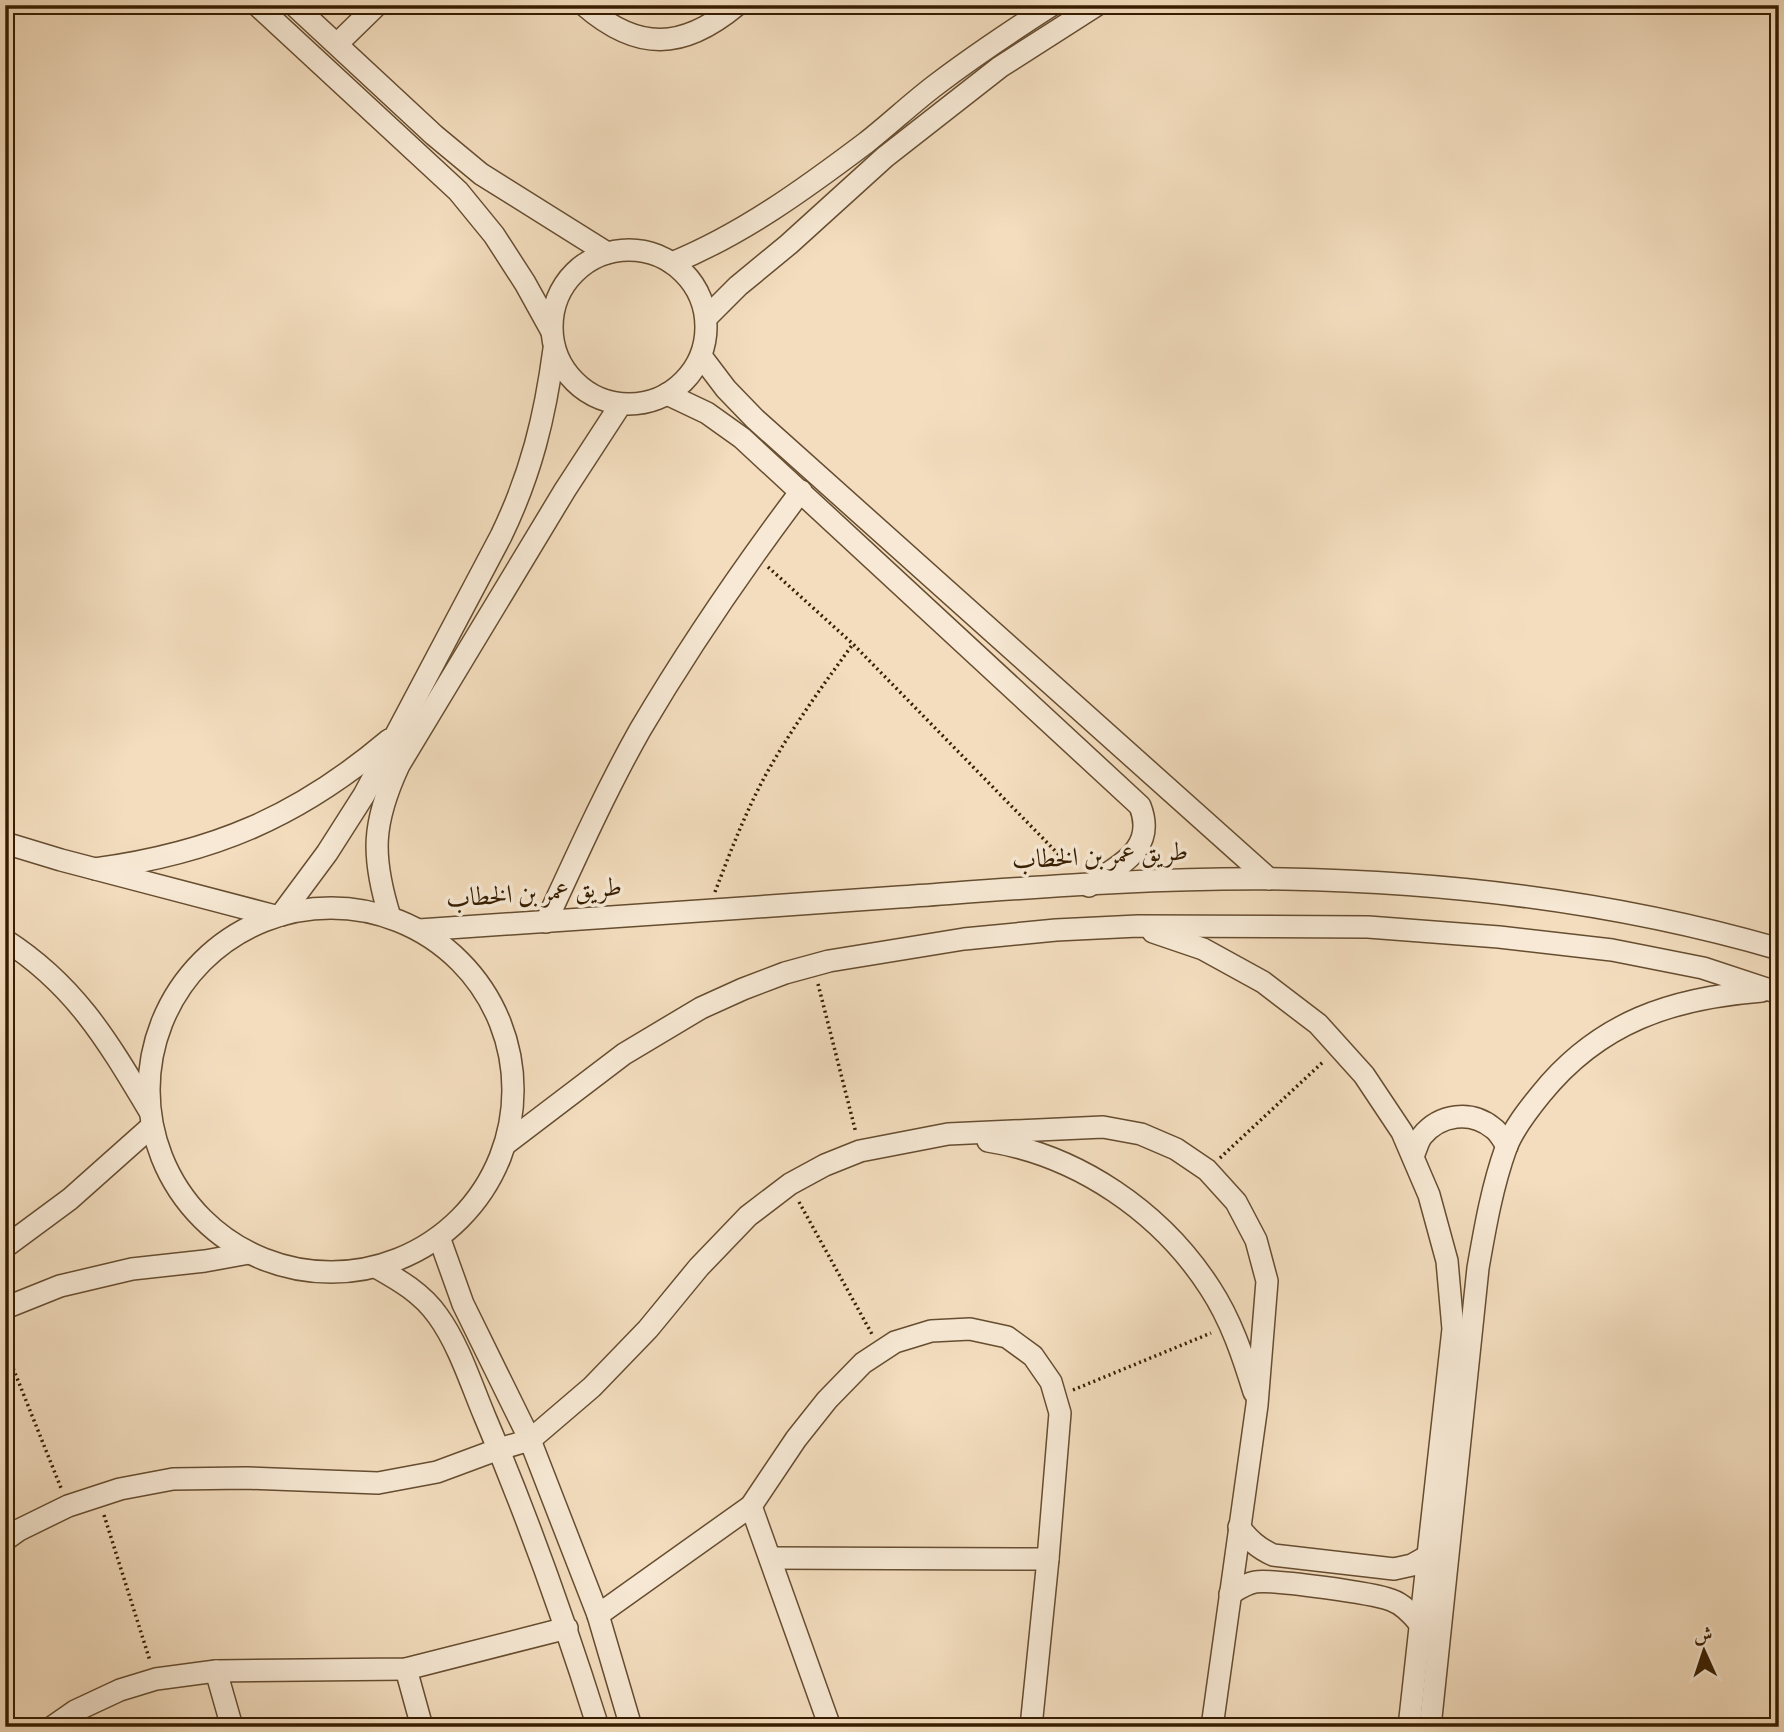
<svg xmlns="http://www.w3.org/2000/svg" width="1784" height="1732" viewBox="0 0 1784 1732" font-family="Vollkorn,Amiri,serif">
<rect width="100%" height="100%" fill="#f3ddbe"/>
<filter id="stains"><feTurbulence type="fractalNoise" baseFrequency=".00286" numOctaves="4"/><feColorMatrix values="0 0 0 0 .2 0 0 0 0 .09 0 0 0 0 .02 0 0 0 .5 -.17"/></filter>
<radialGradient id="worn" r=".72"><stop offset=".6" stop-color="#630" stop-opacity="0"/><stop offset="1" stop-color="#630" stop-opacity=".3"/></radialGradient>
<g fill="none" stroke-linecap="round" stroke-linejoin="round">
<defs>
<g id="minor">
<polyline points="257,5 458,191 494,235 525,283 551,330"/>
<polyline points="294,5 434,135 481,174 607,253"/>
<path d="M 584,5 C 638,52 683,50 737,5"/>
<polyline points="337,44 377,5"/>
<circle cx="629" cy="327" r="77"/>
<path d="M 672,263 C 743,234 806,188 867,142 C 891,123 913,102 937,84 C 974,56 1013,30 1052,5"/>
<polyline points="706,318 738,286 789,244 885,157 1000,67 1097,5"/>
<polyline points="701,356 726,389 755,419 1269,879"/>
<path d="M 667,394 L 707,413 L 742,438 L 1140,806 C 1157,849 1119,865 1089,886"/>
<polyline points="5,843 61,860 275,916"/>
<path d="M 95,869 C 213,853 298,817 389,740"/>
<circle cx="331" cy="1090" r="182"/>
<path d="M 281,915 L 327,853 L 364,795 L 501,536 C 531,474 545,417 554,349"/>
<path d="M 390,917 C 371,856 372,823 399,765 L 565,490 L 621,404"/>
<path d="M 546,922 C 576,857 605,792 640,730 C 689,647 743,568 801,491"/>
<path d="M 419,930 C 579,920 739,908 899,897 C 1027,888 1156,877 1284,879 C 1451,882 1618,902 1779,949"/>
<polyline points="1153,932 1203,949 1263,982 1318,1024 1364,1075 1402,1132 1429,1195 1447,1261 1453,1329 1409,1727"/>
<path d="M 5,940 C 75,985 107,1040 149,1110"/>
<path d="M 988,1141 C 1078,1155 1161,1212 1210,1288 C 1231,1320 1243,1356 1254,1392"/>
<polyline points="507,1143 624,1054 701,1008 743,989 785,973 829,961 964,939 1056,930 1138,926 1368,927 1499,937 1612,950 1703,968 1779,993"/>
<path d="M 1413,1156 C 1416,1150 1418,1141 1422,1136 C 1440,1114 1471,1110 1493,1128 C 1499,1132 1503,1140 1507,1146"/>
<polyline points="439,1237 463,1304 530,1440 598,1615 631,1727"/>
<polyline points="5,1247 70,1199 152,1126"/>
<path d="M 376,1267 C 399,1280 422,1293 438,1316 C 459,1345 471,1384 485,1417 C 528,1518 565,1622 598,1727"/>
<polyline points="5,1308 60,1286 132,1269 205,1261 249,1253"/>
<polyline points="751,1506 830,1727"/>
<path d="M 1239,1527 C 1249,1540 1258,1548 1273,1555 L 1394,1569 L 1412,1565 L 1428,1556"/>
<polyline points="5,1540 19,1530 68,1506 120,1489 173,1479 246,1478 378,1483 437,1472 499,1449 530,1440 592,1387 648,1329 699,1267 748,1216 790,1184 825,1165 860,1151 948,1134 1103,1127 1141,1134 1176,1149 1207,1170 1236,1202 1256,1240 1267,1281 1257,1405 1212,1727"/>
<polyline points="770,1558 1048,1559"/>
<path d="M 1230,1594 C 1238,1589 1245,1584 1255,1582 C 1272,1579 1373,1593 1391,1600 C 1403,1604 1412,1614 1420,1624"/>
<polyline points="598,1615 751,1506 796,1439 827,1400 863,1363 895,1342 931,1331 970,1329 1007,1337 1033,1356 1051,1382 1060,1413 1048,1559 1031,1727"/>
<polyline points="406,1669 422,1727"/>
<polyline points="216,1671 232,1727"/>
<polyline points="52,1727 75,1711 120,1690 156,1679 216,1671 406,1669 567,1628"/>
<path d="M 1430,1727 L 1478,1268 C 1485,1228 1492,1187 1506,1148 C 1513,1129 1528,1110 1541,1094 C 1599,1022 1672,998 1762,991"/>
</g>
</defs>
<use href="#minor" stroke="#664d30" stroke-width="24"/>
<g stroke="#371d01" stroke-width="3.5" stroke-dasharray="2 3.5" stroke-linecap="butt">
<polyline points="768,567 853,644 1068,864"/>
<path d="M 715,892 C 731,850 747,808 769,769 C 794,725 823,685 853,644"/>
<polyline points="818,984 856,1133"/>
<polyline points="1220,1158 1324,1061"/>
<polyline points="799,1202 873,1336"/>
<polyline points="5,1348 61,1488"/>
<polyline points="1073,1390 1211,1333"/>
<polyline points="104,1515 150,1661"/>
</g>
<use href="#minor" stroke="#f7e9d5" stroke-width="21"/>
</g>
<g text-anchor="middle" dominant-baseline="central" stroke-width="7" stroke-linejoin="round" paint-order="stroke">
<g font-size="26" fill="#371d01" stroke="#f7e9d5">
<text transform="translate(1100 857) rotate(-3)">طريق عمر بن الخطاب</text>
<text transform="translate(534 894) rotate(-4)">طريق عمر بن الخطاب</text>
</g>
</g>
<rect width="1784" height="1732" fill="none" stroke="#f3ddbe" stroke-width="28"/>
<rect x="7" y="7" width="1770" height="1718" fill="none" stroke="#371d01" stroke-width="3.5"/>
<rect x="14" y="14" width="1756" height="1704" fill="none" stroke="#371d01" stroke-width="2"/>
<g transform="translate(1704 1651) rotate(357)" stroke="#f7e9d5" stroke-width="5" paint-order="stroke">
<path d="M0-5L12 26L0 18L-12 26Z" fill="#371d01"/>
<text y="-10" font-size="19" font-weight="bold" text-anchor="middle" fill="#371d01">ش</text>
</g>
<rect width="100%" height="100%" filter="url(#stains)"/>
<rect width="100%" height="100%" fill="url(#worn)"/>
</svg>
